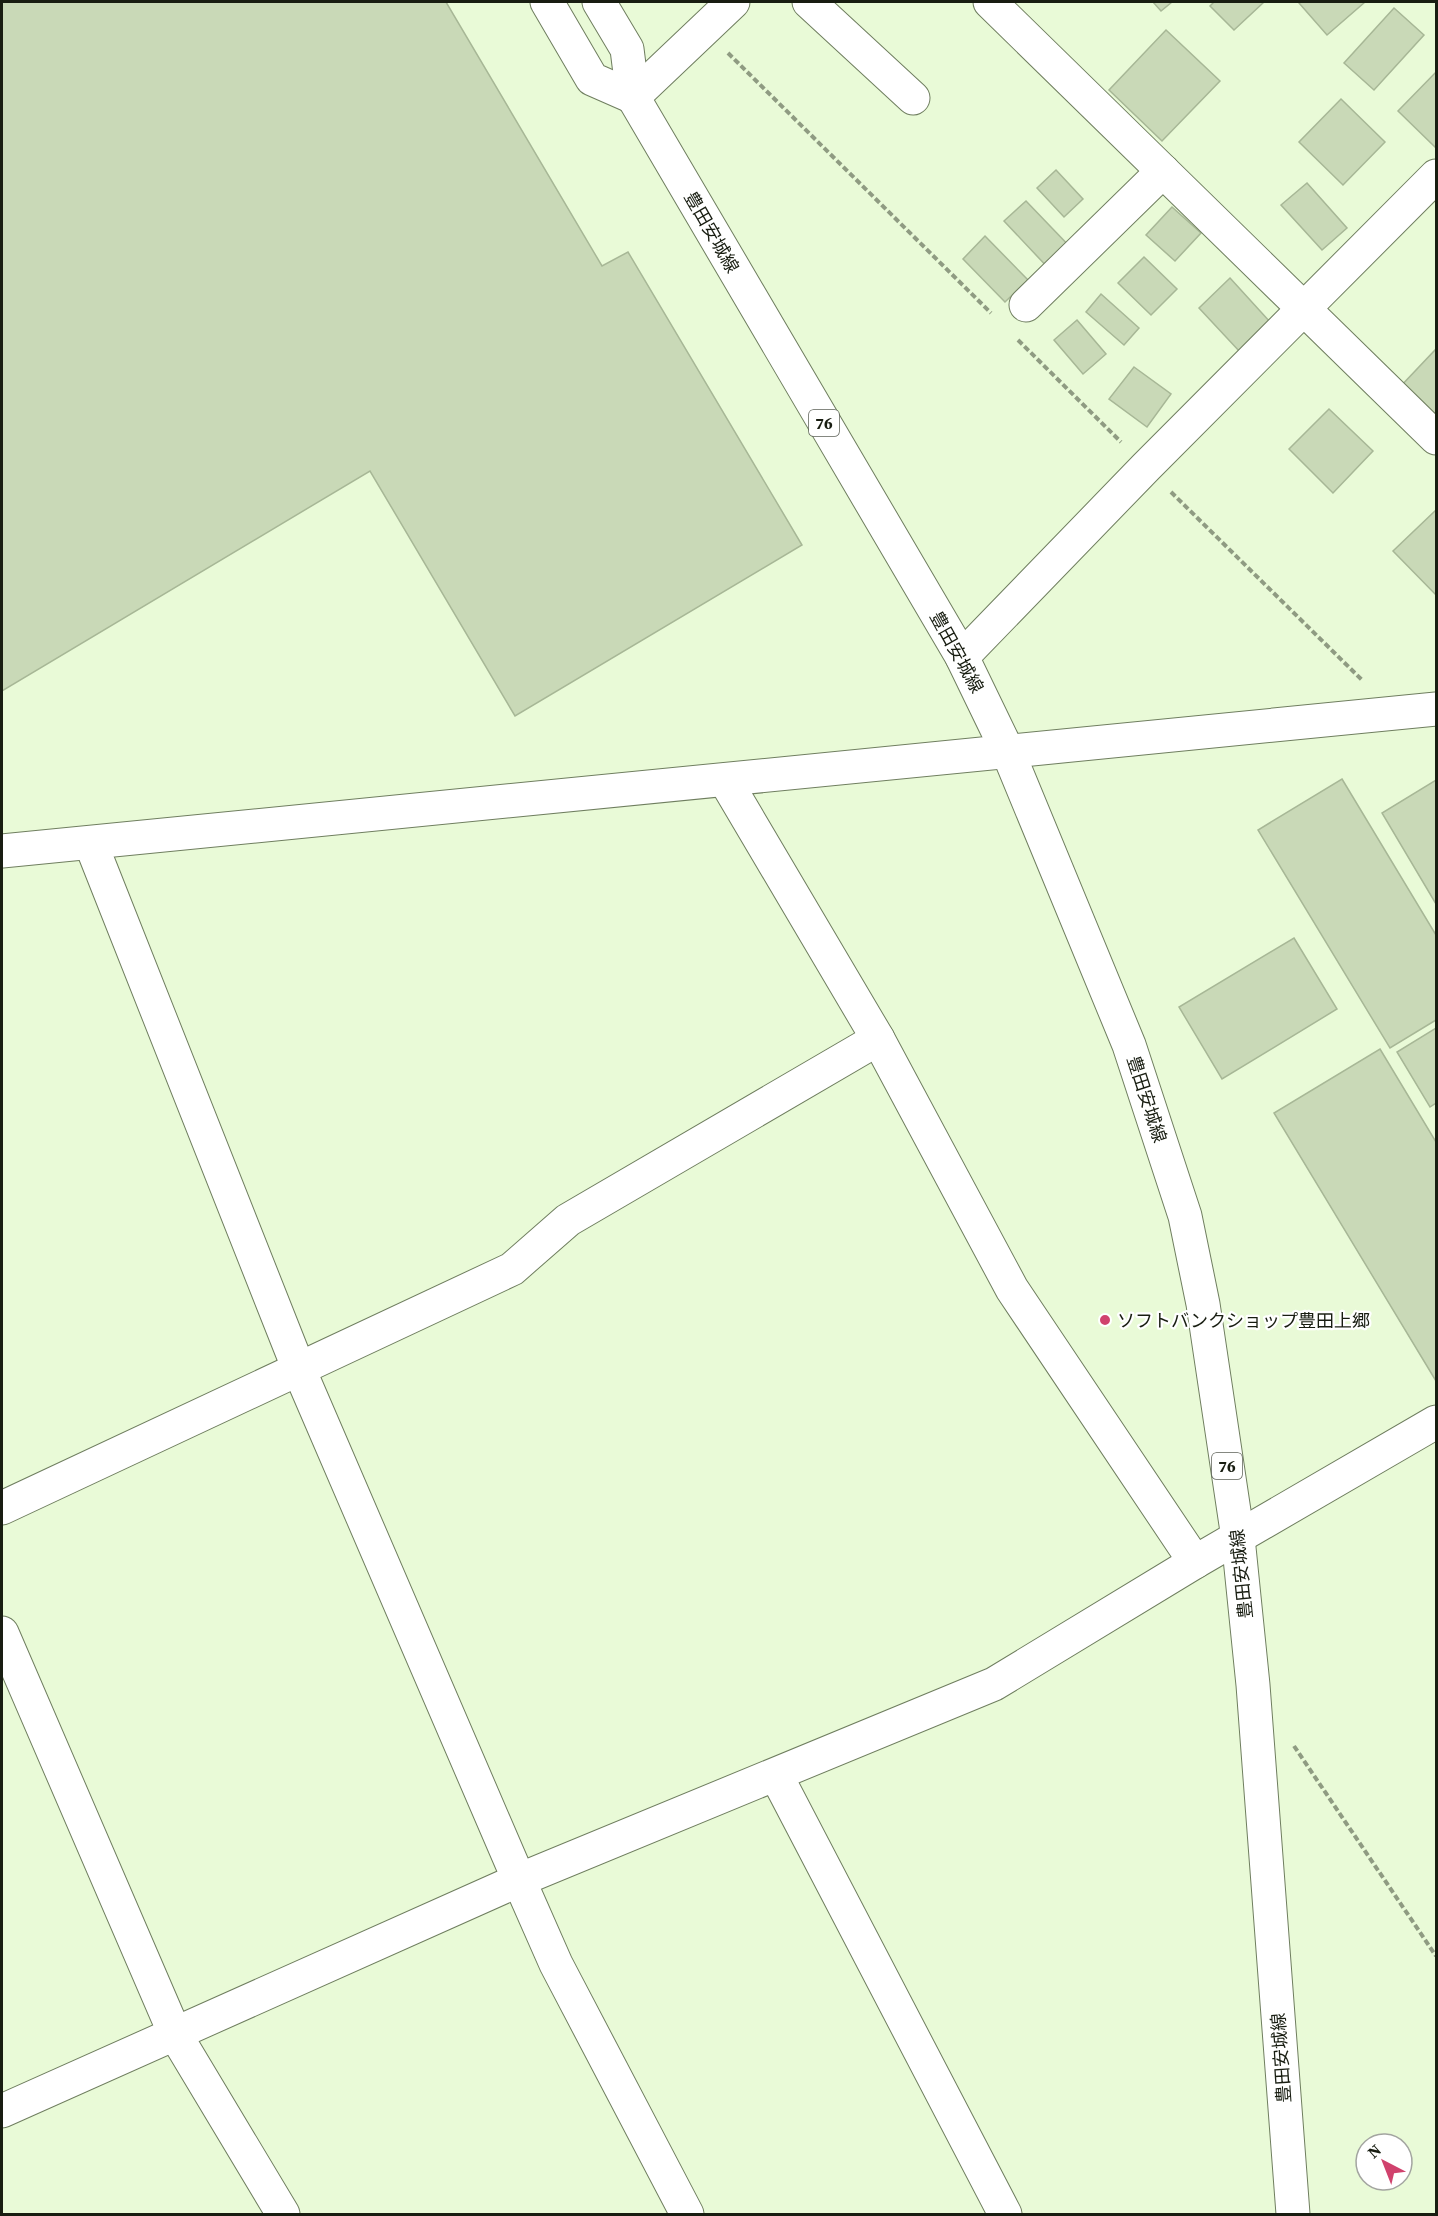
<svg xmlns="http://www.w3.org/2000/svg" width="1438" height="2216" viewBox="0 0 1438 2216" font-family="'Source Serif 4','Noto Sans JP',serif">
<rect width="100%" height="100%" fill="#e9fad7"/>
<g fill="#c9d9b7" stroke="#a7b796" stroke-width="1.5">
<polygon points="2,2 446,2 602,266 628,252 802,545 515,716 370,471 2,691"/>
<polygon points="1153,2 1172,2 1161,11"/>
<polygon points="1214,2 1264,2 1234,30 1210,6"/>
<polygon points="1301,2 1365,2 1327,35 1299,3"/>
<polygon points="1394,8 1424,35 1374,90 1344,63"/>
<polygon points="1166,30 1220,81 1162,141 1109,90"/>
<polygon points="1436,72 1436,145 1435,147 1398,111"/>
<polygon points="1341,99 1385,142 1343,185 1299,142"/>
<polygon points="1056,170 1083,199 1064,217 1037,188"/>
<polygon points="1307,183 1347,228 1322,250 1281,205"/>
<polygon points="1026,201 1074,251 1052,272 1004,221"/>
<polygon points="1172,207 1201,233 1175,261 1146,235"/>
<polygon points="985,236 1028,280 1005,302 963,259"/>
<polygon points="1144,257 1177,289 1151,315 1118,283"/>
<polygon points="1230,278 1271,323 1240,352 1199,308"/>
<polygon points="1101,294 1139,328 1124,345 1086,312"/>
<polygon points="1077,320 1106,354 1083,374 1054,340"/>
<polygon points="1436,349 1436,424 1399,388"/>
<polygon points="1134,367 1171,394 1147,427 1109,399"/>
<polygon points="1329,409 1373,451 1333,493 1289,449"/>
<polygon points="1436,510 1436,595 1393,551"/>
<polygon points="1342,779 1436,935 1436,1020 1390,1048 1258,830"/>
<polygon points="1436,780 1436,904 1382,813"/>
<polygon points="1294,938 1337,1009 1222,1079 1179,1007"/>
<polygon points="1436,1028 1436,1103 1430,1107 1397,1052"/>
<polygon points="1380,1049 1436,1142 1436,1381 1274,1113"/>
</g>
<g fill="none" stroke-linecap="round" stroke-linejoin="round">
<defs>
<g id="minor">
<polyline points="809,2 913,98"/>
<polyline points="990,2 1436,438"/>
<polyline points="633,97 733,2"/>
<polyline points="1026,305 1163,171"/>
<polyline points="962,657 1146,467 1436,176"/>
<polyline points="725,780 878,1039 1012,1289 1195,1562"/>
<polyline points="91,844 298,1367 519,1880 556,1964 687,2214"/>
<polyline points="2,851 1436,709"/>
<polyline points="2,1508 512,1269 568,1220 878,1039"/>
<polyline points="2,1633 175,2034 283,2214"/>
<polyline points="776,1775 1005,2214"/>
<polyline points="2,2111 519,1880 994,1684 1195,1562 1436,1422"/>
</g>
<g id="major">
<polyline points="547,2 592,79 633,97"/>
<polyline points="599,2 627,49 633,97 962,657 1008,752 1129,1045 1185,1216 1203,1304 1238,1538 1253,1685 1293,2214"/>
</g>
</defs>
<use href="#minor" stroke="#6f7e5f" stroke-width="35"/>
<use href="#major" stroke="#6f7e5f" stroke-width="35"/>
<g stroke="#8f9b82" stroke-width="4" stroke-dasharray="6 3" stroke-linecap="butt">
<polyline points="728,53 991,313"/>
<polyline points="1018,340 1121,442"/>
<polyline points="1171,492 1362,680"/>
<polyline points="1294,1746 1436,1956"/>
</g>
<use href="#minor" stroke="#fff" stroke-width="33"/>
<use href="#major" stroke="#fff" stroke-width="33"/>
</g>
<circle fill="#d0426d" stroke="#fff" stroke-width="2" cx="1105" cy="1320" r="6"/>
<g text-anchor="middle" dominant-baseline="central" stroke-width="4.5" stroke-linejoin="round" paint-order="stroke">
<g fill="#fff" stroke="#5d6158" stroke-width="1.5">
<rect x="809" y="410" width="30" height="26" rx="4.5"/>
<rect x="1212" y="1453" width="30" height="26" rx="4.5"/>
</g>
<g font-size="16" font-weight="bold" fill="#181d11">
<text x="824" y="423">76</text>
<text x="1227" y="1466">76</text>
</g>
<g font-size="18" fill="#181d11" stroke="#fff">
<text transform="translate(712 232) rotate(60)">豊田安城線</text>
<text transform="translate(957 652) rotate(61)">豊田安城線</text>
<text transform="translate(1147 1099) rotate(72)">豊田安城線</text>
<text transform="translate(1241 1574) rotate(-96)">豊田安城線</text>
<text transform="translate(1281 2058) rotate(-94)">豊田安城線</text>
</g>
<g font-size="18" fill="#181d11" stroke="#fff" text-anchor="start">
<text x="1117" y="1320">ソフトバンクショップ豊田上郷</text>
</g>
</g>
<rect width="1438" height="2216" fill="none" stroke="#181d11" stroke-width="6"/>
<g transform="translate(1384 2162) rotate(318)"><circle r="28" fill="#ffffff" stroke="#a3a5a0" stroke-width="1.5"/>
<path d="M0-4.5L10 22L0 15L-10 22Z" fill="#d0426d"/>
<text y="-9" font-size="16" font-weight="bold" text-anchor="middle" fill="#181d11">N</text>
</g>
</svg>
